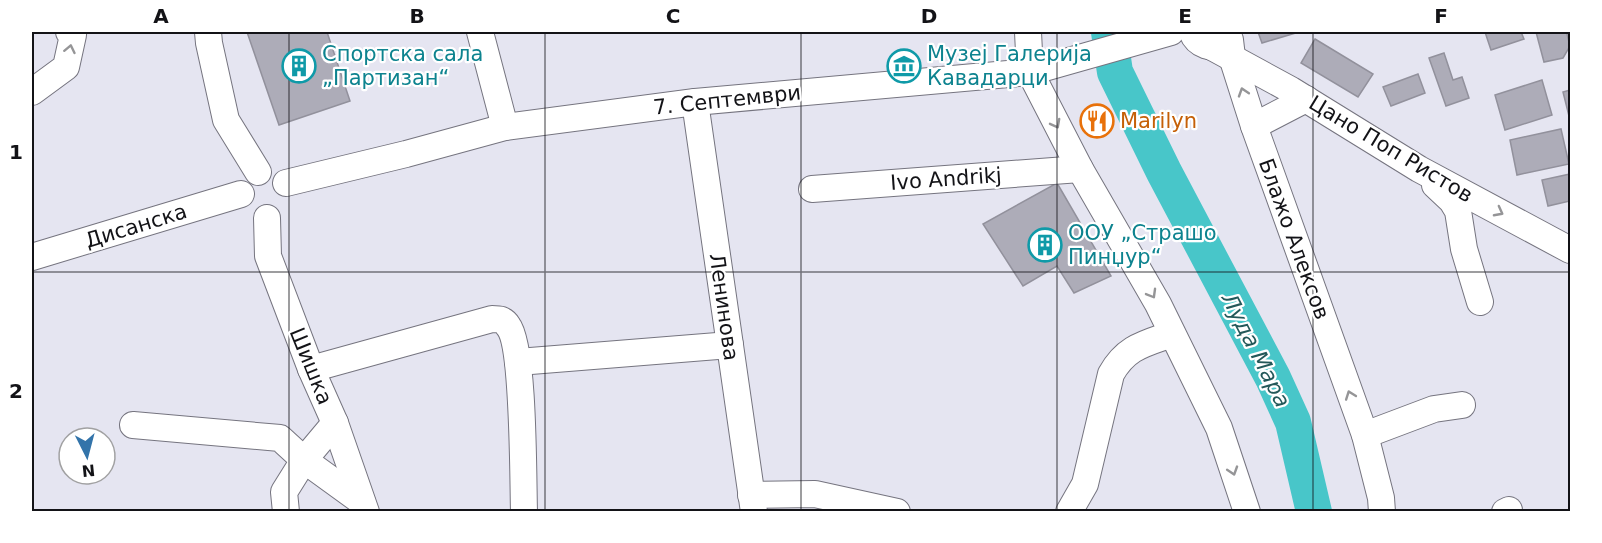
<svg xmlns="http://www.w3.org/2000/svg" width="1602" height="543" viewBox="0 0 1602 543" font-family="'DejaVu Sans',sans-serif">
<rect width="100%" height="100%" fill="#e5e5f1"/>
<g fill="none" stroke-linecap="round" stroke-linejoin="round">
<polyline stroke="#48c6c9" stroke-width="36" points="1109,32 1115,72 1164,172 1273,378 1293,422 1314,512"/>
</g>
<g fill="#adacb8" stroke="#92919c" stroke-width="1.5">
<polygon points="247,32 327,32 350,101 279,125"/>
<polygon points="1258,32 1299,32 1262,43"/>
<polygon points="1485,32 1521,32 1524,39 1491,50"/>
<polygon points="1536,32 1570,32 1570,34 1567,34 1570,46 1563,58 1544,62"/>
<polygon points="1315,39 1373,74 1358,97 1301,63"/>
<polygon points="1444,53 1453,80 1462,77 1469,98 1446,106 1429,58"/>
<polygon points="1418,74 1425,93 1391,106 1383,87"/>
<polygon points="1542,80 1552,115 1505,130 1495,95"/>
<polygon points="1570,90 1570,120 1563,92"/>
<polygon points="1561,129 1569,164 1517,175 1510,140"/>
<polygon points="1570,174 1570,201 1548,206 1542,180"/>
<polygon points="1057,183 1111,276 1074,293 1057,266 1023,286 983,224"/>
</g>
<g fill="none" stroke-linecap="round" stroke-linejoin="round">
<defs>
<g id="minor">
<polyline points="208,32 209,43 226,120 258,172"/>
<polyline points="480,32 505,127"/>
<polyline points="1028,32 1030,72 1080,169 1158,304 1219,428 1247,512"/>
<path d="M 1192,32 C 1197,45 1213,51 1226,43"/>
<polyline points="1230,40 1232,57 1254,126 1365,435 1381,498 1382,512"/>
<polyline points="1212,47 1291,90 1419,169 1570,250"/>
<polyline points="32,92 66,67 73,35 69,32"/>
<polyline points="695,102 754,512"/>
<polyline points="1254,126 1306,99"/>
<polyline points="286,183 406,154 505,127 695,102 1030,72 1171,32"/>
<polyline points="1435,185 1452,201 1458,211 1464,249 1480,302"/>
<polyline points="812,189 1080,169"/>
<polyline points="267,218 268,256 311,369 335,423 366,512"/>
<polyline points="32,257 241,194"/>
<polyline points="518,362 730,345"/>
<path d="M 311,369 L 492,319 C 499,319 504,319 508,326 C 524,345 523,479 524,512"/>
<polyline points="133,425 280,438 304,460 362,502"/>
<polyline points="1365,435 1434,409 1462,405"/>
<polyline points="751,495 815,494 897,512"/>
<polyline points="286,512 284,492 304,460 335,423"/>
<path d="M 1069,512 L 1085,484 L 1111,374 C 1126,347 1144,344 1172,334"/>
<polyline points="1505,512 1509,510"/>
</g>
</defs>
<use href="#minor" stroke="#75747f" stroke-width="28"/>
<use href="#minor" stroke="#fff" stroke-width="26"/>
</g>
<defs><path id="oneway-chevron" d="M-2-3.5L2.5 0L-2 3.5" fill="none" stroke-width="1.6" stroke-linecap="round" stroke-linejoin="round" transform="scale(1.5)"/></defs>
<g stroke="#959597">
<use href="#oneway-chevron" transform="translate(70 49) rotate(-78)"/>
<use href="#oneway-chevron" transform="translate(1243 92) rotate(-108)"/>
<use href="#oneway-chevron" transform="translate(1056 124) rotate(62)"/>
<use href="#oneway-chevron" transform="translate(1499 212) rotate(28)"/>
<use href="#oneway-chevron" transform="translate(1152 294) rotate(60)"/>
<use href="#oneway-chevron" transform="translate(1350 395) rotate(-110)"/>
<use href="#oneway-chevron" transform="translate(1233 471) rotate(72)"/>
</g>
<path fill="none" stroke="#131317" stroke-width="1.5" stroke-opacity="0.55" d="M 289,32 L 289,512M 545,32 L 545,512M 801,32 L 801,512M 1057,32 L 1057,512M 1313,32 L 1313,512M 32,272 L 1570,272"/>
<defs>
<symbol id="building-ring" viewBox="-11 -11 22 22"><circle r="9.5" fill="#fff" stroke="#0f9aa8" stroke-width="1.5"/><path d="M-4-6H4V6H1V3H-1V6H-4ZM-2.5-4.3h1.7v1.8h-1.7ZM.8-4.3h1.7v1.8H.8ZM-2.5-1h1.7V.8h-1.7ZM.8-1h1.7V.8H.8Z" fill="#0f9aa8"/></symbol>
<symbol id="museum-ring" viewBox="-11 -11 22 22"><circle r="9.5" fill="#fff" stroke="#0f9aa8" stroke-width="1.5"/><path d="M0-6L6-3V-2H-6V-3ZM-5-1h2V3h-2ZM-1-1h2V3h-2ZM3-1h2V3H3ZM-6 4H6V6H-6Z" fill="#0f9aa8"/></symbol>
<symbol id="restaurant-ring" viewBox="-11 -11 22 22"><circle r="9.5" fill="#fff" stroke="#e8710a" stroke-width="1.5"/><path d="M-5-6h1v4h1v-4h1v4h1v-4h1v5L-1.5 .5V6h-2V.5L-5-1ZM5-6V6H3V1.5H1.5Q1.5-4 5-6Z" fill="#e8710a"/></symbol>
</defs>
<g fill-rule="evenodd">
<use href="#building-ring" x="280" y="47" width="38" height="38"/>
<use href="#museum-ring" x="885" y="47" width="38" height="38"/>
<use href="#restaurant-ring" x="1078" y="102" width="38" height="38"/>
<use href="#building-ring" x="1026" y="226" width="38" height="38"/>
</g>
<g text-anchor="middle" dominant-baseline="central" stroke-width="4.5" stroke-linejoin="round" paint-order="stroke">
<g font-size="21" fill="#0d838f" stroke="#fff" text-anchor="start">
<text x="322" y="54">Спортска сала<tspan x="322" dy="24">„Партизан“</tspan></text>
<text x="927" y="54">Музеј Галерија<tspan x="927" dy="24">Кавадарци</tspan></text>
<text x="1068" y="233">ООУ „Страшо<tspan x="1068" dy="24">Пинџур“</tspan></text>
</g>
<g font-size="21" fill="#131317" stroke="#fff">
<text transform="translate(727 100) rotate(-6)">7. Септември</text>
<text transform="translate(1391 149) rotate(31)">Цано Поп Ристов</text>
<text transform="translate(946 179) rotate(-4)">Ivo Andrikj</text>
<text transform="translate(136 226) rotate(-17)">Дисанска</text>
<text transform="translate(1294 239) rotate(70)">Блажо Алексов</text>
<text transform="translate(724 307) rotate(82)">Ленинова</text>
<text transform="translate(311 366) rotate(68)">Шишка</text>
</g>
<g font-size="21" fill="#c56008" stroke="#fff" text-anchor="start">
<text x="1120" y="121">Marilyn</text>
</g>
<g font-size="22" font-style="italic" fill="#235859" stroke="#fff">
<text transform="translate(1256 350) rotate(63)">Луда Мара</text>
</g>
</g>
<rect width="1602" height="543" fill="none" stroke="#ffffff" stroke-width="66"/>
<g transform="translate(87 456) rotate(174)"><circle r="28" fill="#ffffff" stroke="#a1a1a2" stroke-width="1.5"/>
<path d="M0-4.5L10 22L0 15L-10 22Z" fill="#3374aa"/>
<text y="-9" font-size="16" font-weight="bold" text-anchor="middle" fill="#131317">N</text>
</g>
<rect x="33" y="33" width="1536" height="477" fill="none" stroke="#131317" stroke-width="2"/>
<g font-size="20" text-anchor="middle" font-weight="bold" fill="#131317">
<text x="161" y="23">A</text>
<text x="417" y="23">B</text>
<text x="673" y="23">C</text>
<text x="929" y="23">D</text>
<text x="1185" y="23">E</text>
<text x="1441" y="23">F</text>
<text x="16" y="159">1</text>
<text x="16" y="398">2</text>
</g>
</svg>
